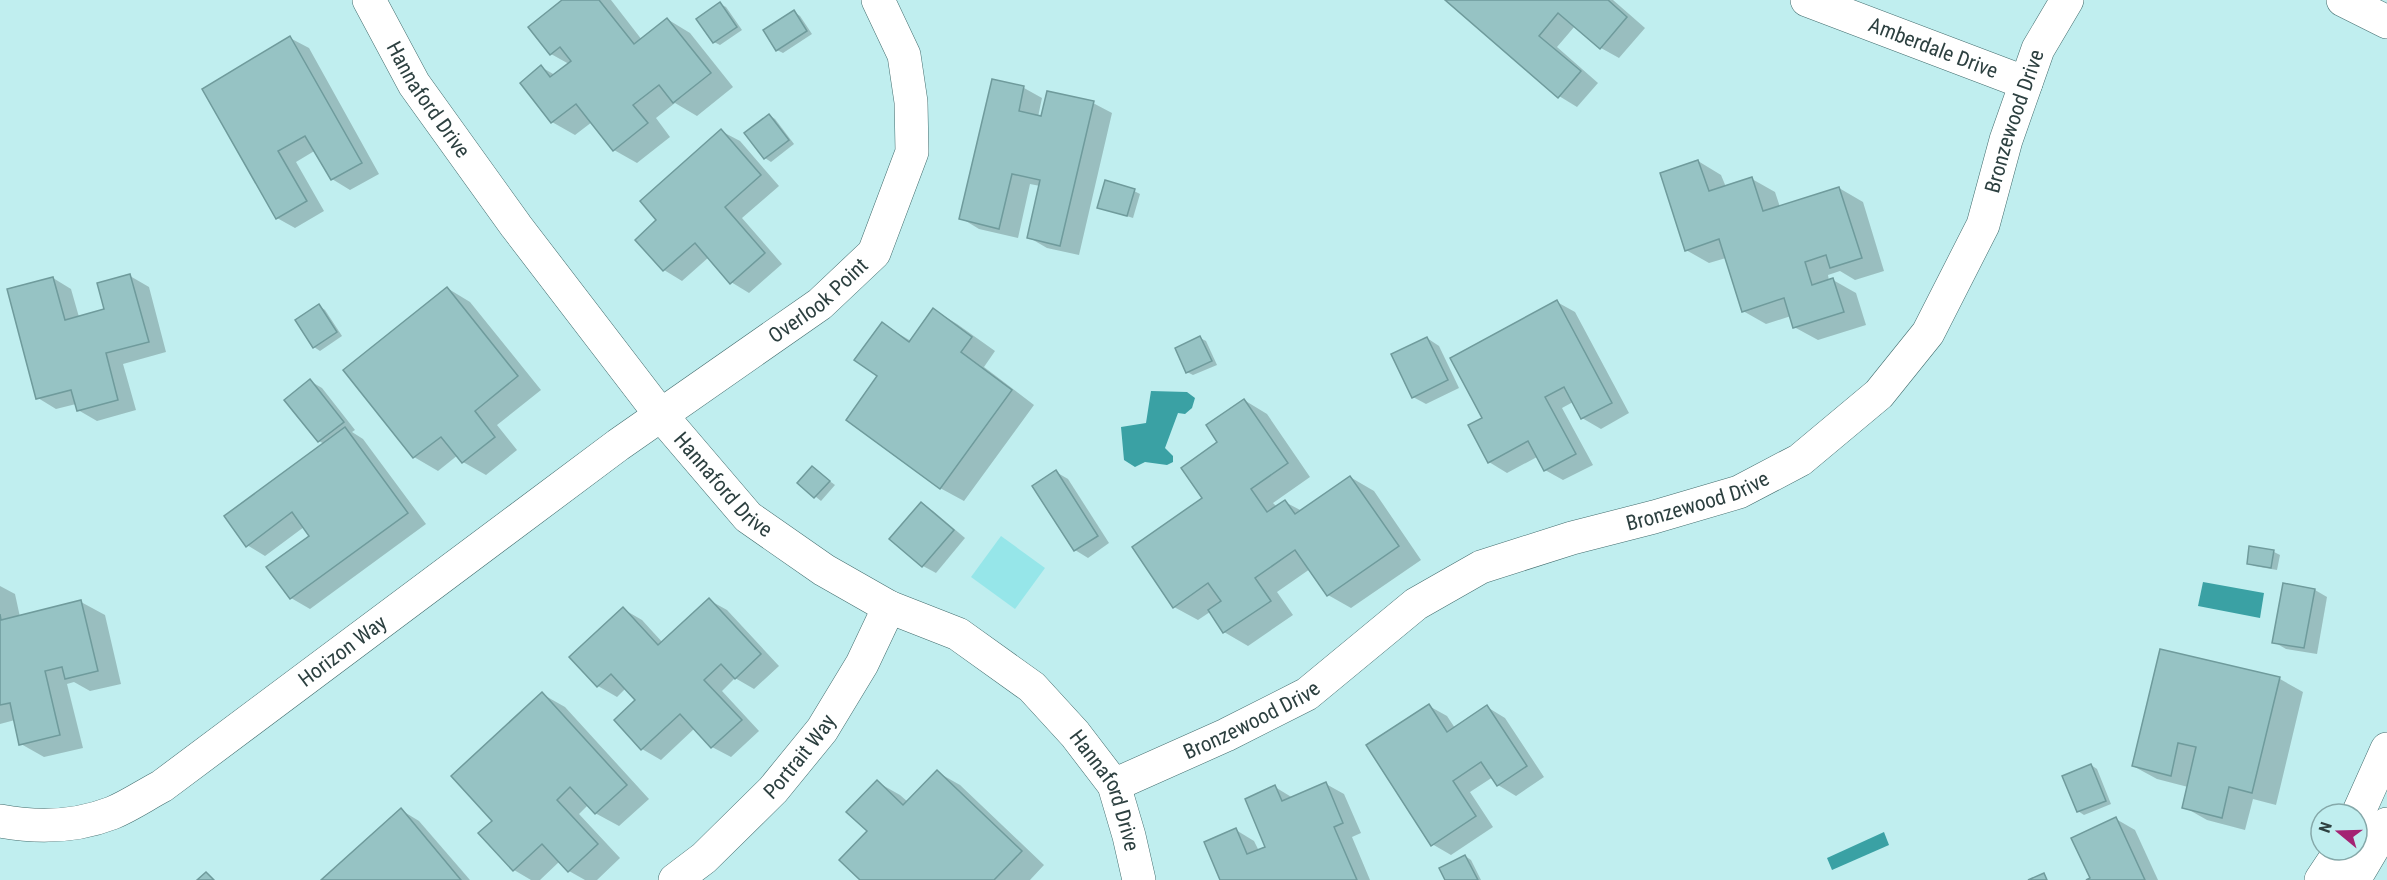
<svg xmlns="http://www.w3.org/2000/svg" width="2387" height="880" viewBox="0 0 2387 880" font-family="'Roboto Condensed',sans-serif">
<rect width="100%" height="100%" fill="#c0eeef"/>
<polygon fill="#96e6e9" points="1001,536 1045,568 1015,609 971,577"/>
<g fill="#3aa1a4">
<polygon points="1151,391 1187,392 1195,398 1192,408 1185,414 1178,413 1165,448 1173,456 1173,462 1167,465 1145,462 1135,467 1124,460 1121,427 1146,423"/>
<polygon points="2203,582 2264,593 2260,618 2198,606"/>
<polygon points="1884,832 1889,845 1832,870 1827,858"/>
</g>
<g fill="#0003">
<polygon points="565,0 611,0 642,40 667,19 690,33 733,87 697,116 675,103 656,118 670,137 637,163 614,150 592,122 575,135 552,122 541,67 555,75 569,64 551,54 530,27"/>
<polygon points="1448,0 1613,0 1645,28 1619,58 1601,48 1575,26 1557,47 1598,83 1577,107 1559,96"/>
<polygon points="720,4 726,7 742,30 720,45 714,42"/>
<polygon points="794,12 800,16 812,34 783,53 777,50"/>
<polygon points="290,38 309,48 379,174 350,190 332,179 316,150 296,162 324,211 295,228 277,218 204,90"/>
<polygon points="993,81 1024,88 1042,98 1038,117 1093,103 1112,113 1079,255 1047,248 1028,237 1040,186 1030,184 1018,238 979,229 961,218"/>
<polygon points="769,115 775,119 794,144 771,162 765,158 746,133"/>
<polygon points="721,131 740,141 779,186 742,218 782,264 749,293 731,282 709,257 682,281 664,270 637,240 658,220"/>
<polygon points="1698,161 1721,175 1726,187 1752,179 1775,192 1780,207 1839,188 1863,202 1884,271 1855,280 1840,271 1828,275 1829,281 1833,280 1856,293 1866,325 1818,340 1794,327 1791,316 1766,324 1743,311 1726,258 1709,263 1686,250"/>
<polygon points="1134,191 1140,194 1133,218 1099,207"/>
<polygon points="130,276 149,287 166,352 123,364 136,410 97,421 78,410 76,404 56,409 38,398 53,278 71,289 79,317 106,310"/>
<polygon points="447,288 470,302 541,390 497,425 517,450 486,475 463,462 458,455 438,471 414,457 345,370"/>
<polygon points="1557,302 1575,312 1629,413 1601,429 1582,418 1573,402 1562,408 1593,465 1563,480 1545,470 1537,457 1507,473 1489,462 1484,418"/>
<polygon points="319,306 325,310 342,336 320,351 314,347 297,320"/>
<polygon points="934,310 957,324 995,351 984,367 1034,405 964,501 940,488 879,376 882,324 911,341"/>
<polygon points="1200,338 1206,341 1217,365 1193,375 1187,372"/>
<polygon points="1427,338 1439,346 1459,388 1426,404 1413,397"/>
<polygon points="310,381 322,388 355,430 352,432 363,439 426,524 310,609 291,598 268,567 311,536 304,527 265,556 247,545 324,444 319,441"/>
<polygon points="1244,400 1267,414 1310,477 1273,503 1277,507 1285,502 1302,511 1350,477 1374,491 1421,560 1351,608 1328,595 1310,569 1277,592 1293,615 1248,646 1224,632 1210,612 1198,620 1174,607 1220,442"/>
<polygon points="812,468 835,485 821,501 799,483"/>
<polygon points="1056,472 1068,479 1109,543 1088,558 1075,550"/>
<polygon points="921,504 933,511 965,538 936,573 923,566 891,538"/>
<polygon points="2274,552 2280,555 2277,570 2254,566 2248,563"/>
<polygon points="2284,584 2315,590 2327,597 2317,654 2286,649 2274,642"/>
<polygon points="0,586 15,594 20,617 81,602 105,615 121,684 90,691 74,682 67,684 83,748 44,757 21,744 15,720 0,724"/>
<polygon points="709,600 727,610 779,666 754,689 735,678 722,691 759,731 731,757 712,747 695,728 661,760 642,749 616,720 637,700 626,688 617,697 598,686 571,657 623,609 642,620 663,643"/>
<polygon points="2162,650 2280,679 2303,692 2276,805 2253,799 2245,830 2207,820 2184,807 2188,787 2157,779 2133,766"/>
<polygon points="542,694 565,707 649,799 619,826 595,813 588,805 579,814 620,858 597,880 585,880 569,871 560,861 540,880 531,880 514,870 494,821"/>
<polygon points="1429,706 1447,716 1455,728 1487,707 1505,718 1544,777 1516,796 1498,785 1493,777 1470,792 1493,827 1451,855 1432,844"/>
<polygon points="2091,765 2097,769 2111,804 2084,815 2078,811"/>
<polygon points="937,772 960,785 1044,865 1030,880 862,880 877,782 900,795 908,802"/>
<polygon points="1326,784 1344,794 1361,833 1352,837 1370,880 1222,880 1236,830 1254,841 1259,851 1267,847 1275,787 1293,798"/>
<polygon points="401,810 419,821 470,880 323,880"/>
<polygon points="2116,819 2135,830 2158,880 2090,880"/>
<polygon points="1465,856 1471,860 1481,880 1447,880"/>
</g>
<g fill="#96c3c4" stroke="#6f9b9c" stroke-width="1.5">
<polygon points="562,0 599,0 634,44 667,18 711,73 673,103 659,85 633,105 648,123 613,151 576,104 551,123 520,83 541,65 550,77 571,61 560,47 550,55 528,27"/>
<polygon points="1445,0 1608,0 1627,17 1600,49 1558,13 1539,36 1581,71 1558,98"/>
<polygon points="720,2 737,27 713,43 696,19"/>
<polygon points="794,10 807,31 776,51 763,30"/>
<polygon points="290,36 362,163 331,180 305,136 278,151 307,201 276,219 202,89"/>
<polygon points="992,79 1024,86 1019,111 1041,116 1047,91 1094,101 1060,246 1027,238 1040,180 1012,174 999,229 959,219"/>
<polygon points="769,114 789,140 764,159 744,133"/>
<polygon points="721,129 761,175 725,207 765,253 730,284 695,243 663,271 635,240 656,220 640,201"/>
<polygon points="1698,160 1709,191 1752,177 1763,211 1839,187 1862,258 1830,268 1826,255 1805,262 1812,285 1833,278 1844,312 1793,328 1784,298 1742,312 1719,239 1685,251 1660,173"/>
<polygon points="1105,180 1135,189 1127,216 1097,208"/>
<polygon points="130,274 149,342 106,353 118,400 77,411 71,390 36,399 7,289 53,277 65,320 104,309 97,283"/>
<polygon points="447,287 518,376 475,411 495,437 462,463 441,437 413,458 343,370"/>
<polygon points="1557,300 1612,403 1581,419 1564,387 1545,397 1576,454 1544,471 1528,441 1488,463 1468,425 1482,418 1450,358"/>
<polygon points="319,304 337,332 313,348 295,320"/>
<polygon points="933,308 972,337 961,352 1012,390 940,489 846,420 877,376 854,360 882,322 909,342"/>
<polygon points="1200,336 1212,361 1186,373 1175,348"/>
<polygon points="1427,337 1448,380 1412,398 1391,354"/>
<polygon points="310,379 344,422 318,442 284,400"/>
<polygon points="1244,399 1288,463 1251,489 1267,512 1285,500 1295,514 1350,476 1399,546 1327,596 1295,550 1255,578 1271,601 1223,633 1208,610 1221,601 1208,583 1173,608 1132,547 1202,498 1181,468 1217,442 1206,425"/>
<polygon points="345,427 408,513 290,599 266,567 309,536 292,512 246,547 224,516"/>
<polygon points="812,466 830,481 814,498 797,483"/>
<polygon points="1056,470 1098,536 1074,551 1032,486"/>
<polygon points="921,502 954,530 922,567 889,539"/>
<polygon points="2249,546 2274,550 2271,568 2247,564"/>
<polygon points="2283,583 2315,589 2304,648 2272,643"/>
<polygon points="709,598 761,654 735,679 721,664 704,680 742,720 711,748 680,714 641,750 614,720 635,700 611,674 597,687 569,657 623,607 658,645"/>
<polygon points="81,600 98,671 65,679 62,667 45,671 60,735 19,745 10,703 0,705 0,614 1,620"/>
<polygon points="2160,649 2280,677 2252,793 2229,787 2222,818 2182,808 2196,747 2178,743 2171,776 2132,766"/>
<polygon points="542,692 627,785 595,814 570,787 557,800 598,844 568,872 542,844 513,871 478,833 492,821 451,776"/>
<polygon points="1429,704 1447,732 1487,705 1527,766 1497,786 1481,762 1453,781 1476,816 1431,846 1366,745"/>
<polygon points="2091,764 2106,801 2077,812 2062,776"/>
<polygon points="937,770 1022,851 994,880 860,880 839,860 867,831 846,812 877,780 903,805"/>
<polygon points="1326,782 1343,823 1334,827 1357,880 1220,880 1204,842 1236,828 1247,854 1265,847 1245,799 1275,785 1282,801"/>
<polygon points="401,808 461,880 321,880"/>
<polygon points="2116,817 2145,880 2086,880 2090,878 2071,838"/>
<polygon points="1465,855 1478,880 1445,880 1439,868"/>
<polygon points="206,872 214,880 197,880"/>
<polygon points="2044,873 2047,880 2028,880"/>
</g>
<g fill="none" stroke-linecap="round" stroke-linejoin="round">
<defs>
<g id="minor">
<path id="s1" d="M 369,0 L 414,84 L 516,226 L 660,414 L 748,517 L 824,570 L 889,607 L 958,634 L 1032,687 L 1075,734 L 1114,785 L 1129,836 L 1139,880"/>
<path id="s2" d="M 1807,0 L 2026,83"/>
<polyline points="2343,0 2387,22"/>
<path id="s3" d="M 1114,785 L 1226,735 L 1307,694 L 1416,604 L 1481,567 L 1572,538 L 1654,517 L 1739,492 L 1800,460 L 1879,394 L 1928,333 L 1983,225 L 2006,140 L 2038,49 L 2067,0"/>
<polyline points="2357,816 2387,749"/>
<path id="s4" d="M 0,821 C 37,828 76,827 112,813 C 129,806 145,795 162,786 L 618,445 L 820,304 L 874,253 L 912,152 L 911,102 L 904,55 L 878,0"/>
<path id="s5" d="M 675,880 L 704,858 L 773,790 L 822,730 L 862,664 L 889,607"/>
<polyline points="2321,880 2341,850"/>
<polyline points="2354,880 2387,824"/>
</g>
</defs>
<use href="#minor" stroke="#416c6d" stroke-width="34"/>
<use href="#minor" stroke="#fff" stroke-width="33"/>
</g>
<g text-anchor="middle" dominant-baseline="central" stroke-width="4.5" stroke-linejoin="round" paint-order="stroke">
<g font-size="21" fill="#2d4040" stroke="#c0eeef">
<text stroke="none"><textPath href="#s2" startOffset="135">Amberdale Drive</textPath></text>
<text stroke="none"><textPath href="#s1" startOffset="116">Hannaford Drive</textPath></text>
<text stroke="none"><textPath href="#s3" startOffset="1178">Bronzewood Drive</textPath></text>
<text stroke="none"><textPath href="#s4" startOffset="987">Overlook Point</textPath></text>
<text stroke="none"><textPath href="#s1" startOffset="602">Hannaford Drive</textPath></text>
<text stroke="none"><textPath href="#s3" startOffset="656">Bronzewood Drive</textPath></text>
<text stroke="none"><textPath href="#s4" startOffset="396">Horizon Way</textPath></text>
<text stroke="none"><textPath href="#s3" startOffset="152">Bronzewood Drive</textPath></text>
<text stroke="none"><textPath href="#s5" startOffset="176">Portrait Way</textPath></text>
<text stroke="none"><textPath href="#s1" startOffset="1104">Hannaford Drive</textPath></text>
</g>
</g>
<g transform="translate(2339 832) rotate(289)"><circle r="28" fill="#c0eeef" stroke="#85a8a9" stroke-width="1.5"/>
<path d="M0-4.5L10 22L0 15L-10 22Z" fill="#a42373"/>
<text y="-9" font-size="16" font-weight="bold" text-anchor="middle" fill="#2d4040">N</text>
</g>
</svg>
